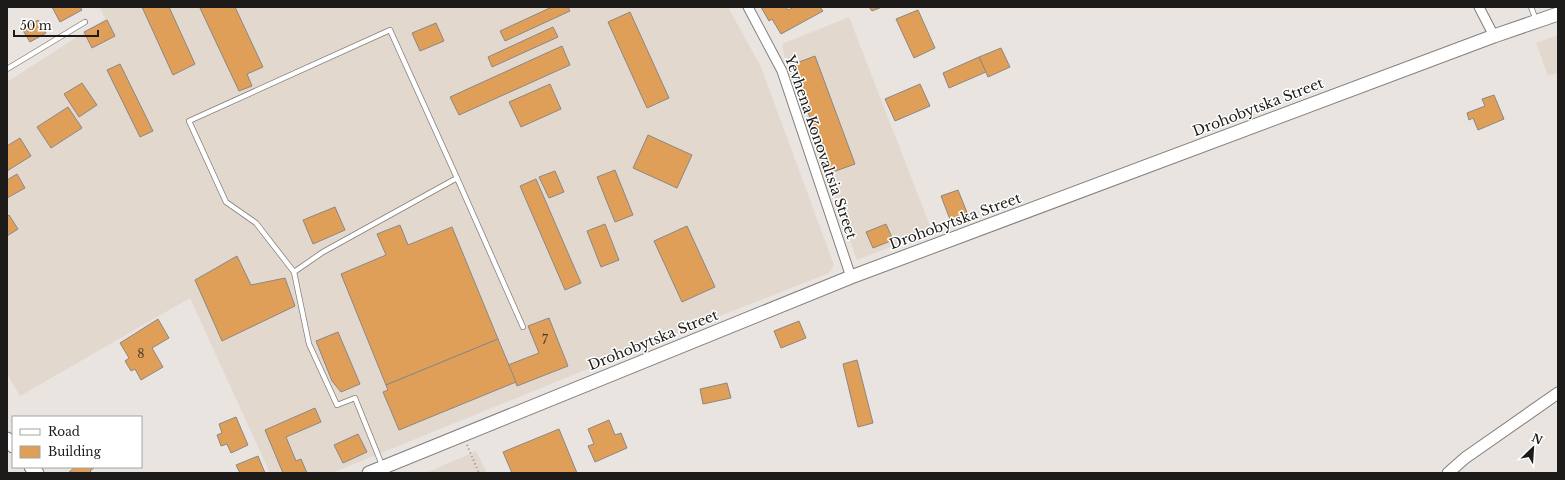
<svg xmlns="http://www.w3.org/2000/svg" width="1565" height="480" viewBox="0 0 1565 480" font-family="'Libre Baskerville',serif">
<rect width="100%" height="100%" fill="#e9e4e0"/>
<g fill="#e3d8ce">
<polygon points="100,7 728,7 761,67 834,265 829,273 654,342 332,473 270,473 190,298 20,396 7,374 7,82 105,19"/>
<polygon points="849,17 932,231 857,260 785,60 782,44"/>
<polygon points="1558,35 1558,73 1548,76 1536,43"/>
<polygon points="476,451 487,473 426,473"/>
</g>
<g fill="#e09f58" stroke="#8b8783">
<polygon points="52,7 80,7 82,10 60,22"/>
<polygon points="142,7 169,7 195,64 173,75"/>
<polygon points="201,7 235,7 263,67 247,74 252,86 239,91 200,8"/>
<polygon points="552,7 568,7 570,11 505,41 500,31"/>
<polygon points="761,7 786,7 788,10 794,7 820,7 823,11 781,34 772,19 769,21"/>
<polygon points="869,7 882,7 872,11"/>
<polygon points="918,10 935,48 914,58 896,19"/>
<polygon points="630,12 669,98 647,108 608,22"/>
<polygon points="38,20 46,33 30,42 22,29"/>
<polygon points="107,20 115,36 92,48 84,32"/>
<polygon points="436,23 444,41 420,51 412,33"/>
<polygon points="553,27 558,37 492,67 488,57"/>
<polygon points="562,46 570,65 459,115 450,97"/>
<polygon points="1001,48 1010,67 988,77 979,57"/>
<polygon points="815,56 855,164 830,173 791,65"/>
<polygon points="979,57 986,72 949,88 943,73"/>
<polygon points="120,64 153,131 140,137 107,70"/>
<polygon points="82,83 97,105 79,117 64,94"/>
<polygon points="550,84 561,109 521,127 509,102"/>
<polygon points="920,84 930,106 895,121 885,99"/>
<polygon points="1494,95 1504,119 1478,130 1473,118 1469,120 1467,113 1485,106 1482,99"/>
<polygon points="68,107 82,128 51,148 37,127"/>
<polygon points="648,135 692,155 677,188 633,168"/>
<polygon points="20,138 31,156 7,171 7,146"/>
<polygon points="615,170 633,215 615,222 597,177"/>
<polygon points="555,171 564,192 549,198 539,177"/>
<polygon points="17,174 25,188 7,198 7,180"/>
<polygon points="536,179 581,283 565,290 520,186"/>
<polygon points="958,190 970,220 953,227 941,196"/>
<polygon points="335,207 345,230 313,244 303,220"/>
<polygon points="9,215 18,229 7,236 7,216"/>
<polygon points="605,224 619,260 601,267 587,231"/>
<polygon points="886,224 893,240 873,248 866,232"/>
<polygon points="400,225 408,245 452,227 498,339 386,385 341,274 386,255 377,234"/>
<polygon points="687,226 715,287 682,302 654,241"/>
<polygon points="237,256 251,285 285,278 295,306 222,341 195,280"/>
<polygon points="549,318 568,366 517,386 508,365 539,353 528,326"/>
<polygon points="158,319 169,338 152,348 163,367 141,380 135,369 131,371 125,361 129,358 120,343"/>
<polygon points="799,321 806,338 781,348 774,331"/>
<polygon points="338,332 360,384 341,392 332,381 316,341"/>
<polygon points="498,339 516,382 399,430 383,392 388,390 386,385"/>
<polygon points="857,360 873,423 858,427 843,364"/>
<polygon points="727,383 731,398 703,404 700,389"/>
<polygon points="315,408 321,422 286,437 296,461 301,459 307,473 283,473 265,430"/>
<polygon points="236,417 248,445 231,453 227,444 221,446 217,435 222,433 219,424"/>
<polygon points="609,420 615,435 621,433 627,448 595,462 588,446 594,444 588,429"/>
<polygon points="559,429 577,473 512,473 503,452"/>
<polygon points="358,434 367,452 343,463 334,445"/>
<polygon points="258,456 265,473 240,473 236,465"/>
<polygon points="75,467 95,467 90,471 92,473 68,473"/>
</g>
<g fill="none" stroke-linecap="round" stroke-linejoin="round">
<defs>
<g id="service">
<polyline points="1531,7 1536,20"/>
<polyline points="7,69 85,22"/>
<polyline points="457,178 523,327"/>
<polyline points="294,272 256,223 226,202 189,121 390,30 457,178 323,252 294,272 309,344 337,405 355,398 382,465"/>
</g>
<g id="minor">
<polyline points="748,7 782,71 851,277"/>
<polyline points="1479,7 1494,36"/>
</g>
<polyline id="tertiary" points="1448,473 1465,458 1558,393"/>
<g id="secondary">
<polyline points="7,439 13,446"/>
<polyline points="31,467 37,473"/>
<polyline points="369,473 851,277 1494,36 1558,14"/>
</g>
</defs>
<use href="#service" stroke="#827e7b" stroke-width="6"/>
<use href="#minor" stroke="#827e7b" stroke-width="11"/>
<use href="#tertiary" stroke="#827e7b" stroke-width="13"/>
<use href="#secondary" stroke="#827e7b" stroke-width="15"/>
<polyline stroke="#928f8c" stroke-width="2" stroke-dasharray="1 3" stroke-linecap="butt" points="467,445 479,473"/>
<use href="#service" stroke="#fff" stroke-width="4.5"/>
<use href="#minor" stroke="#fff" stroke-width="9"/>
<use href="#tertiary" stroke="#fff" stroke-width="11"/>
<use href="#secondary" stroke="#fff" stroke-width="13"/>
</g>
<g text-anchor="middle" dominant-baseline="central" stroke-width="3" stroke-linejoin="round" paint-order="stroke">
<g font-size="12" fill="#4d3c29">
<text x="545" y="339">7</text>
<text x="141" y="353">8</text>
</g>
<g font-size="14" fill="#1c1b19" stroke="#fff">
<text transform="translate(1258 107) rotate(-21)">Drohobytska Street</text>
<text transform="translate(821 147) rotate(71)">Yevhena Konovaltsia Street</text>
<text transform="translate(955 221) rotate(-20)">Drohobytska Street</text>
<text transform="translate(653 340) rotate(-22)">Drohobytska Street</text>
</g>
</g>
<rect width="1565" height="480" fill="none" stroke="#1c1b19" stroke-width="16"/>
<rect x="12" y="416" width="130" height="52" fill="#ffffff" stroke="#a4a4a3"/>
<rect x="20" y="429" width="20" height="6" fill="#ffffff" stroke="#a4a4a3"/>
<text x="48" y="436" font-size="12" fill="#1c1b19">Road</text>
<rect x="20" y="446" width="20" height="12" fill="#e09f58" stroke="#a4a4a3"/>
<text x="48" y="456" font-size="12" fill="#1c1b19">Building</text>
<g transform="translate(1533 448) rotate(25)" stroke="#ffffff" stroke-width="3" paint-order="stroke">
<path d="M0-3L7 15L0 10L-7 15Z" fill="#1c1b19"/>
<text y="-6" font-size="11" font-weight="bold" text-anchor="middle" fill="#1c1b19">N</text>
</g>
<path d="M14 30v6h84v-6" fill="none" stroke="#1c1b19" stroke-width="2"/>
<text x="20" y="30" font-size="12" fill="#1c1b19" stroke="#ffffff" stroke-width="3" paint-order="stroke">50 m</text>
</svg>
